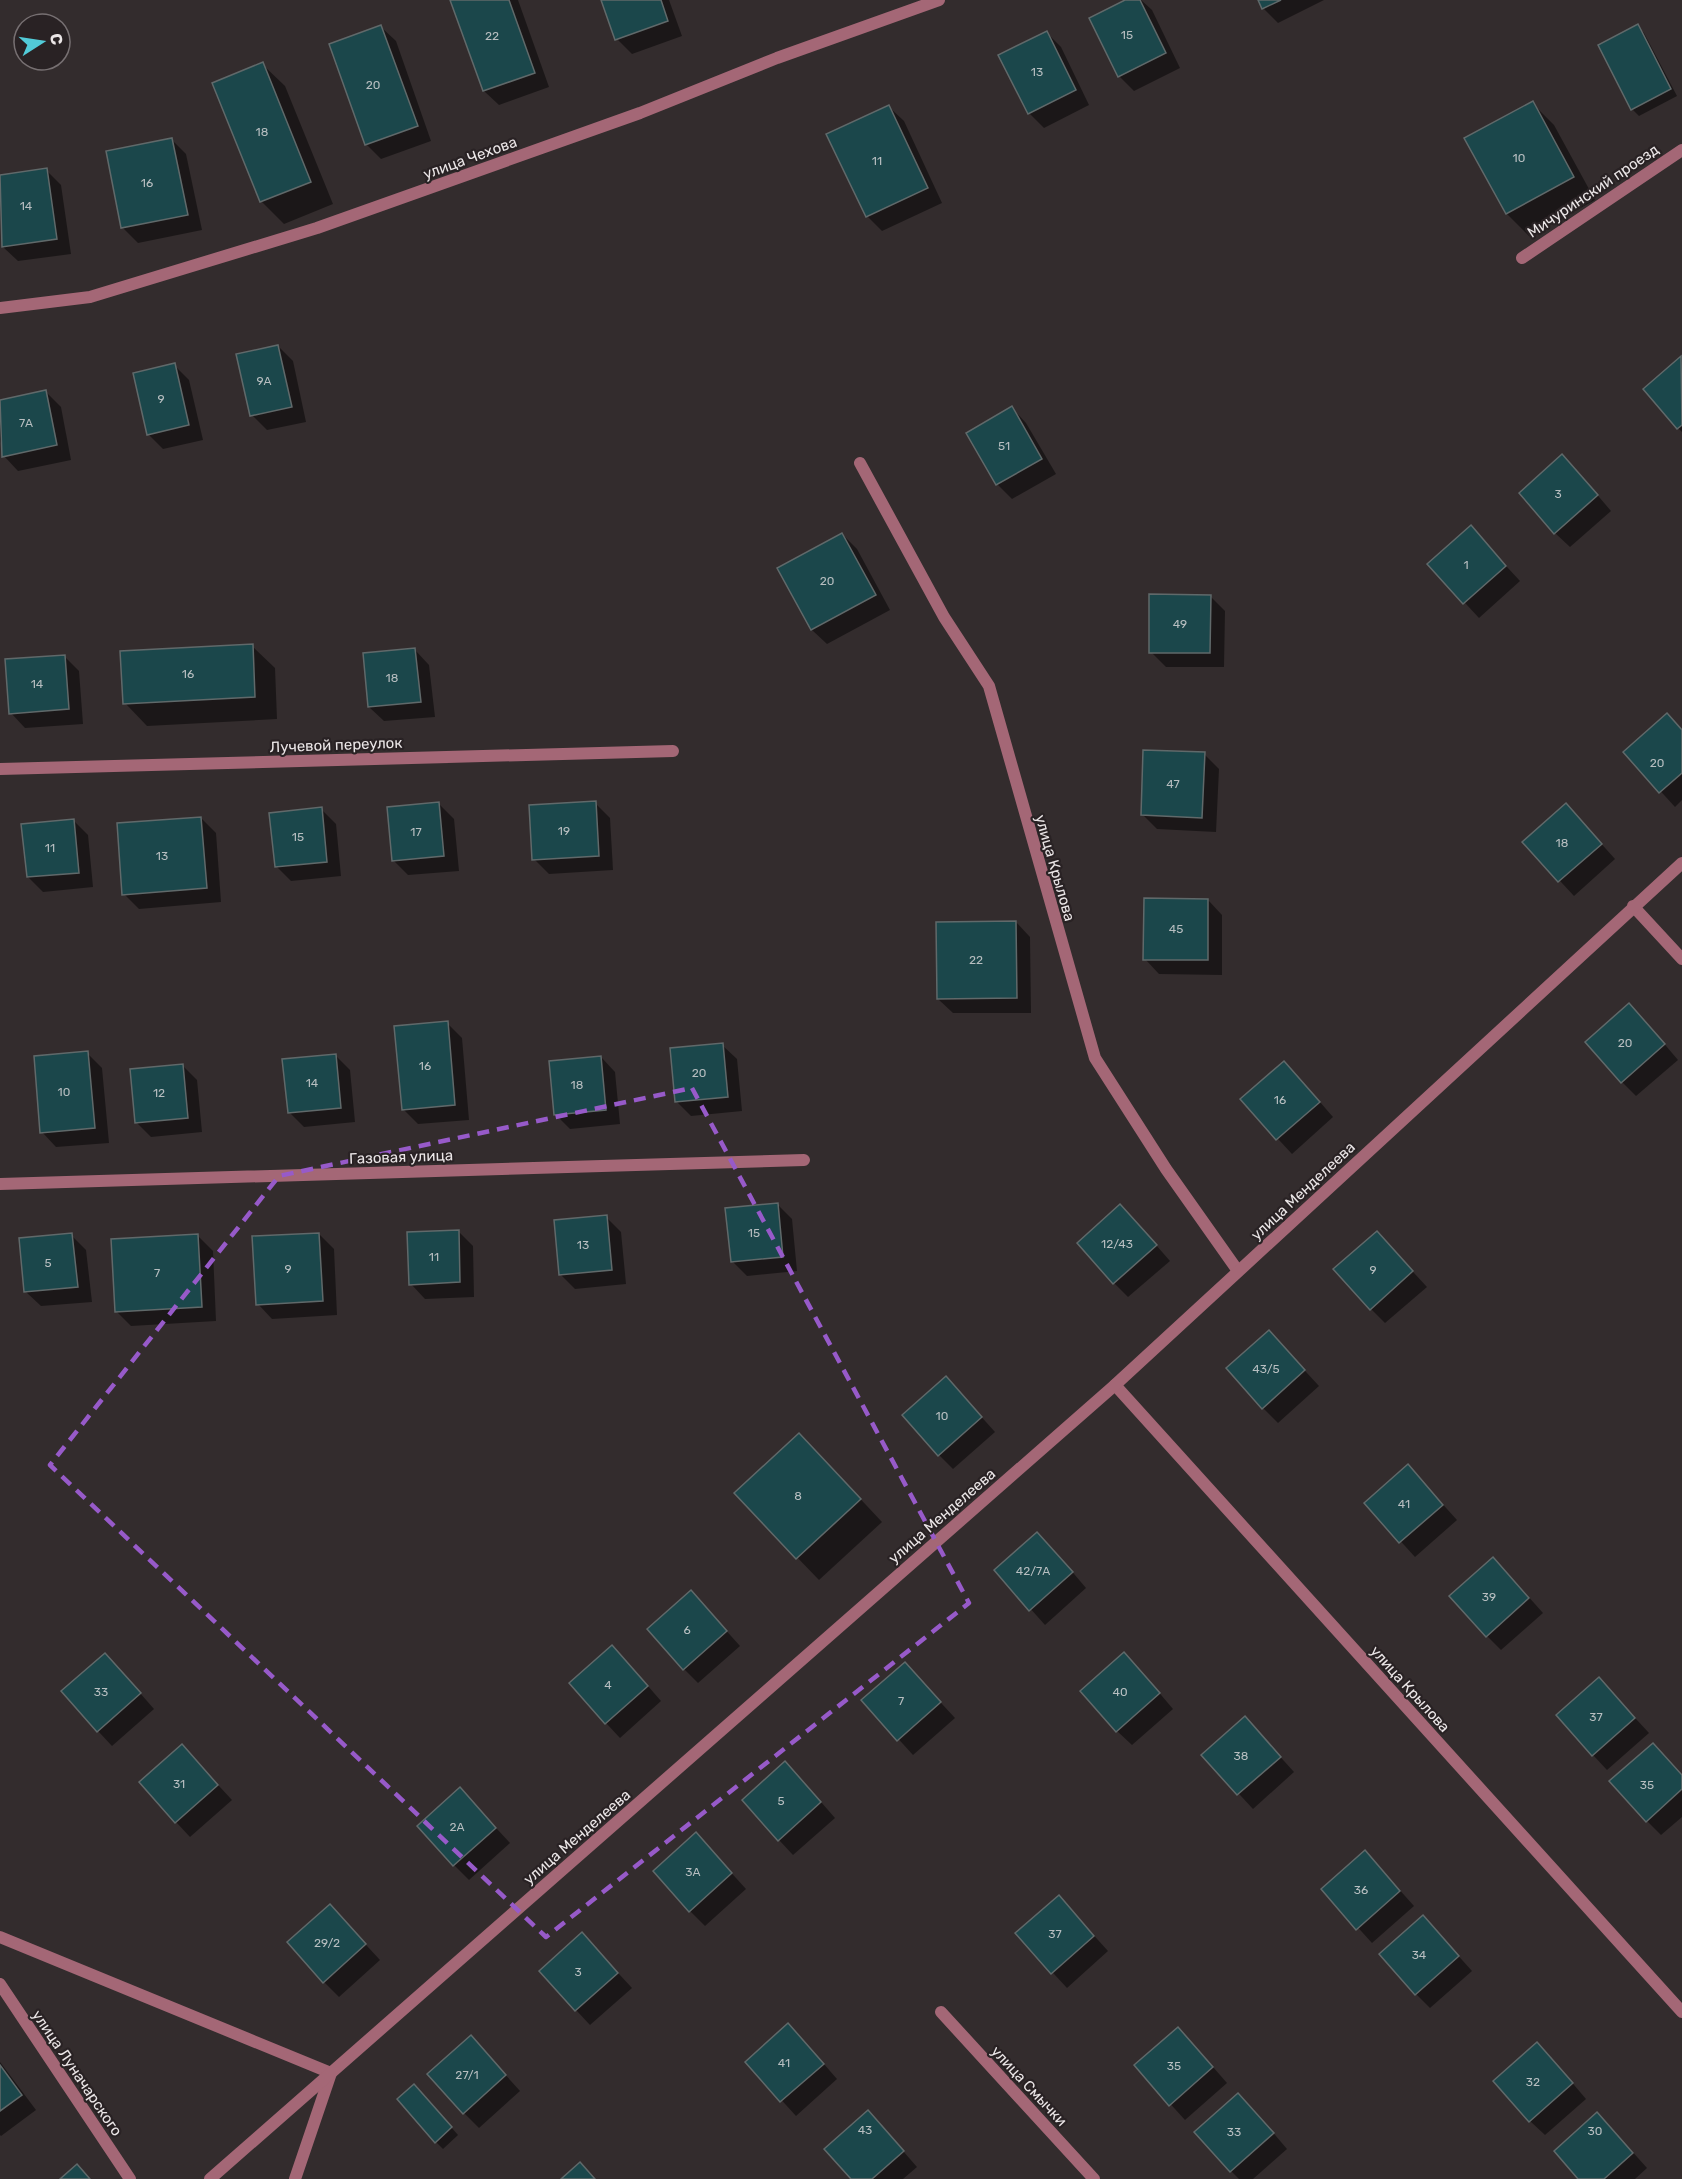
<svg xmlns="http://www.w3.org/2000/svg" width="1682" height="2179" viewBox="0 0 1682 2179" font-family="Rubik,sans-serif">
<rect width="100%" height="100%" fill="#332c2d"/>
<g fill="#0007">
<polygon points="451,0 518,0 549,87 499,105 484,91"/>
<polygon points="602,0 669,0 682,36 632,54 617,39"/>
<polygon points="1128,0 1141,0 1152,10 1180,68 1134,91 1119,76"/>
<polygon points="1259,0 1324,0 1278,23 1263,8"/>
<polygon points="1637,26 1644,33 1677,96 1639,116 1632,109"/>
<polygon points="381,27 396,41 431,141 381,159 366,144"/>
<polygon points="1047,33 1061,47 1089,105 1044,128 1029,113"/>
<polygon points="262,64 285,86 333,204 284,224 262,202 214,84"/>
<polygon points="1532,103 1554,125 1595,200 1529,236 1507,214 1466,139"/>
<polygon points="889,107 904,121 942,203 882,231 867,216"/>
<polygon points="171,139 186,154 202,230 138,243 123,228 107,152"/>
<polygon points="46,170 61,185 71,254 18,261 3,247 0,177"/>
<polygon points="278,346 293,361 306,422 267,430 252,415"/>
<polygon points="1681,358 1682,359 1682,432 1678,428"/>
<polygon points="174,365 189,380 203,440 163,449 148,434"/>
<polygon points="46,392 61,407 71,460 18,471 4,456 0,439 0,401"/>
<polygon points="1012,408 1026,423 1056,474 1012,499 997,484 968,433"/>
<polygon points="1577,471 1611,511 1570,547 1555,533"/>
<polygon points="1470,527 1520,581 1479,618 1429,564"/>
<polygon points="842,534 857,549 890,610 827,644 812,630"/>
<polygon points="1210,596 1225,611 1224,667 1166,667 1151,652"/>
<polygon points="252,646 275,668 277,719 147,726 125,703"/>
<polygon points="415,650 429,665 435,717 384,721 369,707"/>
<polygon points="64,656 79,671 83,724 25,728 11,713"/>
<polygon points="1682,730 1682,800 1675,807 1625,752"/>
<polygon points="1204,754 1219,769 1216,832 1157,829 1142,814"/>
<polygon points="595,803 610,818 613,870 549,874 534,859"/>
<polygon points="439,804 454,819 459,871 408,875 393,860"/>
<polygon points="321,809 336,824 341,876 291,881 276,866"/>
<polygon points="201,818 216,833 221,902 139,909 124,894"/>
<polygon points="73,820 88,835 93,887 43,892 28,877"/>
<polygon points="1580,820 1615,859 1574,896 1524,842"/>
<polygon points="1208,900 1222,915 1222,975 1159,974 1145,959"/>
<polygon points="1016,922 1030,937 1031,1013 953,1013 938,999"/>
<polygon points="1644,1020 1678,1060 1636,1096 1622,1082"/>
<polygon points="447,1023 462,1038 469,1120 418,1124 403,1109"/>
<polygon points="722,1045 737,1059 742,1111 691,1116 676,1101"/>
<polygon points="87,1053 102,1068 109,1143 56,1147 42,1132"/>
<polygon points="335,1055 350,1070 355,1122 304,1127 289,1112"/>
<polygon points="601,1057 615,1072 620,1124 570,1129 555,1114"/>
<polygon points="182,1065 197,1080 202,1132 151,1137 136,1122"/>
<polygon points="1299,1078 1333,1117 1292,1154 1242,1100"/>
<polygon points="778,1205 792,1219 797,1271 747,1276 732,1261"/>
<polygon points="606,1217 621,1232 626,1284 575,1289 560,1274"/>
<polygon points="1135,1221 1170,1261 1128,1297 1114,1283"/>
<polygon points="458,1231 473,1246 474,1297 425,1299 411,1284"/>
<polygon points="1377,1233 1427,1287 1385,1323 1371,1309"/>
<polygon points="319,1234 334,1249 337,1315 272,1319 258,1304"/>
<polygon points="71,1235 86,1250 92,1302 41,1306 26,1292"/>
<polygon points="198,1236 213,1251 216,1321 131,1326 117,1312"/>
<polygon points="1269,1332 1319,1386 1278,1423 1263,1408"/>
<polygon points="960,1393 995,1432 953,1469 939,1455"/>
<polygon points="821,1457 882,1522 819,1580 736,1494"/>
<polygon points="1408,1466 1457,1520 1415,1557 1366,1503"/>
<polygon points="1052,1548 1086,1588 1045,1625 996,1570"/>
<polygon points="1508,1574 1543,1613 1501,1650 1487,1636"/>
<polygon points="705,1607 740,1646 698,1683 684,1669"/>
<polygon points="627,1662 661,1701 620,1738 606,1723"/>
<polygon points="905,1664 955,1718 913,1755 863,1700"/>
<polygon points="119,1669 154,1709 112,1746 98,1731"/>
<polygon points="1139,1669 1173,1709 1132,1745 1117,1731"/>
<polygon points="1599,1679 1649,1733 1607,1770 1593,1755"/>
<polygon points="1245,1718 1294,1772 1253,1809 1203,1755"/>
<polygon points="1653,1745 1682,1775 1682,1817 1661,1835 1647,1821"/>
<polygon points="182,1746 232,1800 190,1837 176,1822"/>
<polygon points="800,1778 835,1818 793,1855 779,1840"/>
<polygon points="460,1789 510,1843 469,1880 454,1865"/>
<polygon points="696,1834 746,1889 705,1926 690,1911"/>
<polygon points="1379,1867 1414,1906 1372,1943 1323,1889"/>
<polygon points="1059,1897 1108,1951 1067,1988 1017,1934"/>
<polygon points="330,1906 380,1960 339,1997 324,1982"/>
<polygon points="1437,1932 1472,1971 1430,2008 1416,1994"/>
<polygon points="582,1934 632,1988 590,2025 576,2010"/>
<polygon points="803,2040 837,2079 796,2116 747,2062"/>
<polygon points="1192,2043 1227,2083 1185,2120 1136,2066"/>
<polygon points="485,2052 520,2091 479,2128 464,2113"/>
<polygon points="1552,2059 1586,2099 1545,2135 1530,2121"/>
<polygon points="0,2062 36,2110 1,2136 0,2135"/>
<polygon points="421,2093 458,2135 443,2149 436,2142"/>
<polygon points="1253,2109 1287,2149 1253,2179 1239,2179 1231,2171"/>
<polygon points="882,2127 917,2167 903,2179 853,2179"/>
<polygon points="1612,2129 1647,2168 1635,2179 1580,2179"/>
</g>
<g fill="#1b474b" stroke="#60696a" stroke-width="1.5">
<polygon points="450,0 509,0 535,73 483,91"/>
<polygon points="601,0 661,0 668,21 615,40"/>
<polygon points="1125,0 1140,0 1166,53 1118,77 1089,18"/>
<polygon points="1258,0 1281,0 1262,9"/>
<polygon points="1638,24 1671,89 1631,110 1598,45"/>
<polygon points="381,25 418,126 365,145 329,44"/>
<polygon points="1047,31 1076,90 1028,114 998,55"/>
<polygon points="263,62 311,182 260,202 212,83"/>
<polygon points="1533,101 1574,177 1506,214 1464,138"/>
<polygon points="889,105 928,188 866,217 826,134"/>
<polygon points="172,138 188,215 121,228 106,151"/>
<polygon points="47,168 57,239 2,247 0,175"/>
<polygon points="278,345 292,407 250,416 236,354"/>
<polygon points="1681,356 1682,425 1677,429 1643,389"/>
<polygon points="175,363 189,425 147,435 133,373"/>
<polygon points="46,390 57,445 2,457 0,400"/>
<polygon points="1012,406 1042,459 996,485 966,433"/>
<polygon points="1562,454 1598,495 1554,534 1519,493"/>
<polygon points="1471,525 1506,566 1463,604 1427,564"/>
<polygon points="842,533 876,595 811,630 777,568"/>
<polygon points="1149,594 1211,595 1210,653 1149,653"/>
<polygon points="253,644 255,697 123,704 120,651"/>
<polygon points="415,648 421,702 368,707 363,653"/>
<polygon points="65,655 69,709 9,714 5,659"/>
<polygon points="1667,713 1682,730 1682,773 1659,793 1623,752"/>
<polygon points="1143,750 1205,752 1202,818 1141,815"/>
<polygon points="596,801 599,856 532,860 529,805"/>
<polygon points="439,802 444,856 392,861 387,807"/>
<polygon points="1566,803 1602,844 1558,882 1522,842"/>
<polygon points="322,807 327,862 275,867 269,813"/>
<polygon points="201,817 207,888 122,895 117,823"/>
<polygon points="74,819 79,873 27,877 21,824"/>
<polygon points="1144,898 1208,899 1208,960 1143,960"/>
<polygon points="1016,921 1017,998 937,999 936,922"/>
<polygon points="1629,1003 1665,1044 1621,1083 1585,1042"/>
<polygon points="448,1021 455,1105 402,1110 394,1026"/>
<polygon points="723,1043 728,1097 675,1102 670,1048"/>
<polygon points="88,1051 95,1128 40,1133 34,1056"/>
<polygon points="336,1054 341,1108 288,1113 282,1059"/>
<polygon points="601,1056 606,1110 554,1115 549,1061"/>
<polygon points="1284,1061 1320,1102 1276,1140 1240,1099"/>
<polygon points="183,1064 188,1118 135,1123 130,1069"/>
<polygon points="778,1203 783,1257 731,1262 725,1208"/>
<polygon points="1120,1204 1157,1245 1113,1284 1077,1243"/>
<polygon points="607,1215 612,1270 559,1275 554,1220"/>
<polygon points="459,1230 460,1282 409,1285 407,1232"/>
<polygon points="1377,1231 1413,1271 1370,1310 1333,1269"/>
<polygon points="72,1233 78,1287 24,1292 19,1238"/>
<polygon points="319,1233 323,1301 256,1305 252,1236"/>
<polygon points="198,1234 202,1307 115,1312 111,1239"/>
<polygon points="1269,1330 1305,1370 1262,1409 1226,1368"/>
<polygon points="946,1376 982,1417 938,1456 902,1415"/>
<polygon points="799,1433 861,1499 796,1559 734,1493"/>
<polygon points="1408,1464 1443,1505 1399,1543 1364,1503"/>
<polygon points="1037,1532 1073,1572 1029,1611 994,1570"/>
<polygon points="1493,1557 1529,1598 1486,1637 1449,1596"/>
<polygon points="691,1590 727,1631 683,1670 647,1629"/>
<polygon points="612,1645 648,1686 605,1724 569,1683"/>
<polygon points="1124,1652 1160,1693 1116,1732 1080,1691"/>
<polygon points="105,1653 141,1693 97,1732 61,1691"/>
<polygon points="905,1662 941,1702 897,1741 861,1700"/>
<polygon points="1599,1677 1635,1718 1592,1756 1556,1715"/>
<polygon points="1245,1716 1281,1757 1237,1795 1201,1755"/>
<polygon points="1653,1743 1682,1775 1682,1789 1646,1822 1609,1781"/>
<polygon points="182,1744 218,1785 175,1823 139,1782"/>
<polygon points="785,1761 821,1802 778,1841 742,1800"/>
<polygon points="460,1787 496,1828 453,1866 417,1826"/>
<polygon points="696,1832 732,1873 689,1912 653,1871"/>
<polygon points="1365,1850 1400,1891 1356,1930 1321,1889"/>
<polygon points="1059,1895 1094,1936 1051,1974 1015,1933"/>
<polygon points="330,1904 366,1944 323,1983 287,1942"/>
<polygon points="1423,1915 1459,1956 1415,1995 1379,1954"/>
<polygon points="582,1932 618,1973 575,2011 539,1971"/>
<polygon points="788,2023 824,2064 780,2102 745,2062"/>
<polygon points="1178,2027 1213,2067 1169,2106 1134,2065"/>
<polygon points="471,2035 506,2075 463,2114 427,2074"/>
<polygon points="1537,2042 1573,2083 1529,2122 1493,2081"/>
<polygon points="0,2065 22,2095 0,2111"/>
<polygon points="414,2084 452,2127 435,2143 397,2099"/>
<polygon points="1238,2093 1274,2133 1230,2172 1194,2132"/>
<polygon points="868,2110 904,2151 872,2179 851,2179 824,2149"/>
<polygon points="1597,2112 1633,2153 1604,2179 1578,2179 1554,2151"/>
<polygon points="580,2162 595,2179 561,2179"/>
<polygon points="77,2164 90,2179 60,2179"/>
</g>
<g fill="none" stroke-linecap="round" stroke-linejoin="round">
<polyline stroke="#a46776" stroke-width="12" points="0,1937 331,2073 295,2179"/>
<g stroke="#a46776" stroke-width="12">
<polyline points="1522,258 1682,150"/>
<polyline points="0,308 90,297 317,228 640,113 777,58 939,0"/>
<polyline points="860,463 944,617 989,686 1095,1058 1166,1169 1238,1271"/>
<polyline points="0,769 673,751"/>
<polyline points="1633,906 1682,959"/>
<polyline points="0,1184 804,1160"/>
<polyline points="1115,1385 1682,2012"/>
<polyline points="0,1984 130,2179"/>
<polyline points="941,2012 1094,2179"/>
<polyline points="210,2179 1115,1385 1682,863"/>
</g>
</g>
<path fill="none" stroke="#975ac9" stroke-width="4.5" stroke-dasharray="12 8" stroke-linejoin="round" d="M 692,1088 L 969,1603 L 546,1937 L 50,1465 L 279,1176 Z"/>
<g text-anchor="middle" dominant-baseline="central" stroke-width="4.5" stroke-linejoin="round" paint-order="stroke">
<g font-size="12" fill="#b7bec0">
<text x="1127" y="35">15</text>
<text x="492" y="36">22</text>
<text x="1037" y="72">13</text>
<text x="373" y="85">20</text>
<text x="262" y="132">18</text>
<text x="1519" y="158">10</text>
<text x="877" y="161">11</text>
<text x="147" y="183">16</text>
<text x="26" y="206">14</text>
<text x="264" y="381">9А</text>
<text x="161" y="399">9</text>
<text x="26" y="423">7А</text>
<text x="1004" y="446">51</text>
<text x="1558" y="494">3</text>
<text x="1466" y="565">1</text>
<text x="827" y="581">20</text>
<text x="1180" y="624">49</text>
<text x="188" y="674">16</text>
<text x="392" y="678">18</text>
<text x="37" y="684">14</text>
<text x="1657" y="763">20</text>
<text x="1173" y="784">47</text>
<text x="564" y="831">19</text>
<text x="416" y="832">17</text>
<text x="298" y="837">15</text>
<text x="1562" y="843">18</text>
<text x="50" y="848">11</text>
<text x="162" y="856">13</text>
<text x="1176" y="929">45</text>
<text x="976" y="960">22</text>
<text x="1625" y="1043">20</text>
<text x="425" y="1066">16</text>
<text x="699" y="1073">20</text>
<text x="312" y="1083">14</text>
<text x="577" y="1085">18</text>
<text x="64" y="1092">10</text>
<text x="159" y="1093">12</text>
<text x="1280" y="1100">16</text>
<text x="754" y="1233">15</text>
<text x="1117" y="1244">12/43</text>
<text x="583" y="1245">13</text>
<text x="434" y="1257">11</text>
<text x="48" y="1263">5</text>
<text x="288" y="1269">9</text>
<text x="1373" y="1270">9</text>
<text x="157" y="1273">7</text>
<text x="1266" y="1369">43/5</text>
<text x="942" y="1416">10</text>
<text x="798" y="1496">8</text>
<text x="1404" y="1504">41</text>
<text x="1033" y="1571">42/7А</text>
<text x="1489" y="1597">39</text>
<text x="687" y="1630">6</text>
<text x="608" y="1685">4</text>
<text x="101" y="1692">33</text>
<text x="1120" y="1692">40</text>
<text x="901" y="1701">7</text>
<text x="1596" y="1717">37</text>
<text x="1241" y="1756">38</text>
<text x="179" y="1784">31</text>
<text x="1647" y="1785">35</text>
<text x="781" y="1801">5</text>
<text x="457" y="1827">2А</text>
<text x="693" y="1872">3А</text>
<text x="1361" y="1890">36</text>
<text x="1055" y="1934">37</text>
<text x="327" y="1943">29/2</text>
<text x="1419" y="1955">34</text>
<text x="578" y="1972">3</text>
<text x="784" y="2063">41</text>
<text x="1174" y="2066">35</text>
<text x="467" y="2075">27/1</text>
<text x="1533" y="2082">32</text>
<text x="865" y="2130">43</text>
<text x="1595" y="2131">30</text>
<text x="1234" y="2132">33</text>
</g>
<g font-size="15" fill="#ebe6e7" stroke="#292224">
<text transform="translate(470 158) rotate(-20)">улица Чехова</text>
<text transform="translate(1593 191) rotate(-34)">Мичуринский проезд</text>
<text transform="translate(336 745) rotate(-2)">Лучевой переулок</text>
<text transform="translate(1055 868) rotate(74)">улица Крылова</text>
<text transform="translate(401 1157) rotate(-2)">Газовая улица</text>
<text transform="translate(1303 1191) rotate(-43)">улица Менделеева</text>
<text transform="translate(942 1516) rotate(-41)">улица Менделеева</text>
<text transform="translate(1410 1689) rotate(48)">улица Крылова</text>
<text transform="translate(577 1837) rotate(-41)">улица Менделеева</text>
<text transform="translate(77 2073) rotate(56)">улица Луначарского</text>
<text transform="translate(1029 2086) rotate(47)">улица Смычки</text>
</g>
</g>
<g transform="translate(42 42) rotate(78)"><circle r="28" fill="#292224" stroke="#777072" stroke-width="1.5"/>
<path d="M0-4.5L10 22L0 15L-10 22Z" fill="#52cbd8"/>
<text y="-9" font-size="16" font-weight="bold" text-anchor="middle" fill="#ebe6e7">С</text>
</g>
</svg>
